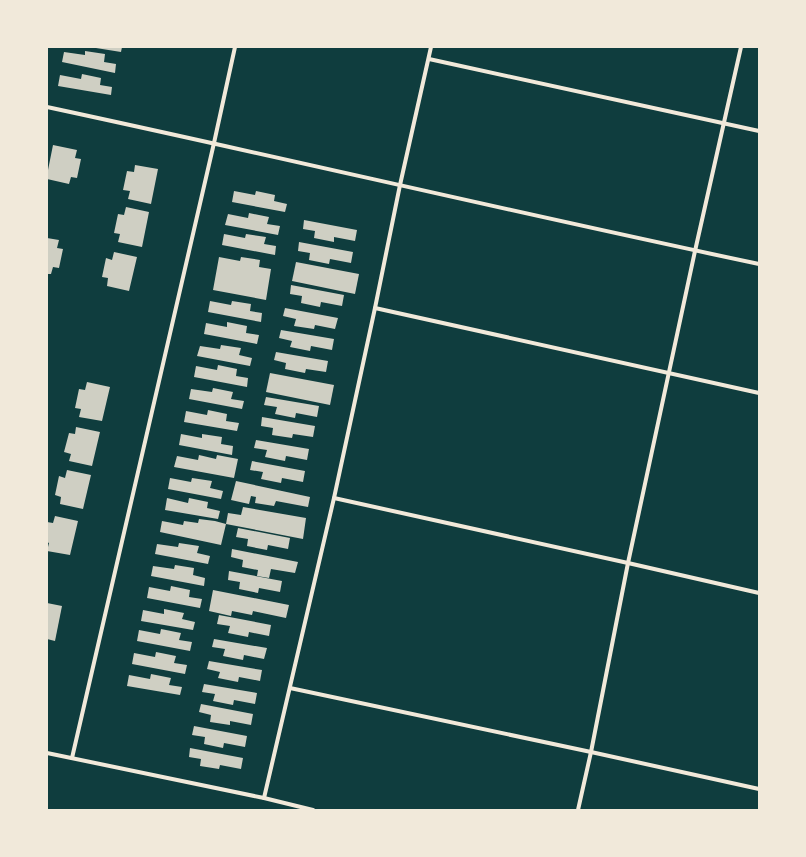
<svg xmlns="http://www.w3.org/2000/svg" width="806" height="857" viewBox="0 0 806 857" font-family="Lato,sans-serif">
<rect width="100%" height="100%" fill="#0f3d3e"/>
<g fill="#cfcfc3">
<polygon points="96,47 122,47 121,52 96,48"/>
<polygon points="85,51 105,54 104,62 116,64 115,73 62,62 64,52 85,55"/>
<polygon points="82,74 101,78 100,85 112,87 111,95 58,86 60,75 81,79"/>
<polygon points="53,145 77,150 75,158 81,159 77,178 71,177 69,184 47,179 47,175"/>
<polygon points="135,165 158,169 151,204 128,199 130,191 123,190 127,171 134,172"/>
<polygon points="234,191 255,195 256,191 275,195 274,201 287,204 285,212 232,202"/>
<polygon points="126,207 149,212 142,247 118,242 120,234 114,233 118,214 124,215"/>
<polygon points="249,213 269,217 267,224 280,226 278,235 225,225 228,214 248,218"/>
<polygon points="304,220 357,230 355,241 334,237 334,242 314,238 315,231 303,229"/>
<polygon points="224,234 245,238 246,234 266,237 264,244 276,246 275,255 222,245"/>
<polygon points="47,238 59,240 57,248 63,249 59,268 53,267 51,274 47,274"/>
<polygon points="299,242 353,252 351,263 330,259 329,264 309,260 310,253 298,251"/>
<polygon points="114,252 137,257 129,291 107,286 108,278 102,277 106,258 112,260"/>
<polygon points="219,257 240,261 241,257 260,260 259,267 271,269 266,300 213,290"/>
<polygon points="296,262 359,274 355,294 292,281"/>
<polygon points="291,285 344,295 342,306 321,302 320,307 301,303 302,296 290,294"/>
<polygon points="210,301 231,305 232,301 251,304 250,311 262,313 261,322 208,312"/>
<polygon points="285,308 338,318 335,329 315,325 314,329 294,326 296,319 283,316"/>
<polygon points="227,322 247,326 246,333 259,335 257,344 204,334 206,323 227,327"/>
<polygon points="281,330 334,339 332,350 311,346 310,351 290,347 292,341 279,338"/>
<polygon points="221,345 241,348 239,355 252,358 250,366 197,356 200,346 220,349"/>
<polygon points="276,352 328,361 326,372 306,369 305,373 285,369 286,363 274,360"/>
<polygon points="218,365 237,369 236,376 248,378 247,387 194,377 196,366 217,370"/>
<polygon points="270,373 334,385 330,405 266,392"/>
<polygon points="87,382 110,387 102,421 79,417 81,409 75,408 79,389 85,390"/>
<polygon points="213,388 233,392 231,399 244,401 242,409 189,399 191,389 212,392"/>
<polygon points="266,397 319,406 317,417 296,413 295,418 275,414 277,407 264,405"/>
<polygon points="208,410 227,414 226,421 239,423 237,431 184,422 186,411 207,415"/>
<polygon points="262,417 315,426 313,437 293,434 292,438 272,435 273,428 261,426"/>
<polygon points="76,427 100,432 92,466 69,461 71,454 64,452 69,433 75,434"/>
<polygon points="181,434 202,438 202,434 222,437 221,444 233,446 232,455 179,445"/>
<polygon points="256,440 309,449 307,460 286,456 285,461 265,457 267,450 254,448"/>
<polygon points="199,455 216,459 217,455 238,459 234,478 174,467 177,456 198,460"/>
<polygon points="252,461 305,471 303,482 282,478 281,483 261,479 263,472 250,470"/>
<polygon points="67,470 91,475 83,509 60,504 61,497 55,495 59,476 65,478"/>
<polygon points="170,478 191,482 192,478 212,481 210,488 223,491 221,499 168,489"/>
<polygon points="236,481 310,497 308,507 276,501 274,506 255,503 256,497 251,496 249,504 231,500"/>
<polygon points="167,498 188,503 189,498 208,502 207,508 220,511 218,519 165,510"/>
<polygon points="243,507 306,518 303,539 226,524 228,513 241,515"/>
<polygon points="55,516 78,521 70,555 47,551 49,543 47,542 47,522 53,523"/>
<polygon points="199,519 215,521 226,524 221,545 160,532 162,521 183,525 184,521 198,523"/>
<polygon points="238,528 290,538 288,549 268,545 267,550 247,546 248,539 236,537"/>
<polygon points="179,543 199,546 197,553 210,556 208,564 155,554 157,544 178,547"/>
<polygon points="232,549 298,562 295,573 271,569 269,578 257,576 258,570 242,567 243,560 231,557"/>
<polygon points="175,565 194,568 193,575 205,578 204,586 151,576 153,566 174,569"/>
<polygon points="229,571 282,581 280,592 259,588 258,593 239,589 240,582 228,580"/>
<polygon points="171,586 190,590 189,597 202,599 200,608 147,598 149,587 170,591"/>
<polygon points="213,590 289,605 286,618 253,611 252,615 232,611 231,616 209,611"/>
<polygon points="47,603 62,606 55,641 47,639"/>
<polygon points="164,609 184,613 182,619 195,622 193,630 141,621 143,610 164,614"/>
<polygon points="219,615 271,625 269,636 249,632 248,637 228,633 230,626 217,624"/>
<polygon points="161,629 181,633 179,640 192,642 190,651 137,641 139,630 160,634"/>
<polygon points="214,639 267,648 264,659 244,655 243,660 223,656 225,649 212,647"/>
<polygon points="156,652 176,656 174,663 187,665 185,674 132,664 134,653 155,657"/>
<polygon points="209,661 262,670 260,681 239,677 238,682 218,678 220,672 207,669"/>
<polygon points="151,674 171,678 169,685 182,687 180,695 127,686 129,675 150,679"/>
<polygon points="204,684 257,693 255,704 234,700 233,705 213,701 215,694 202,692"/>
<polygon points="201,704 253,714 251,725 230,721 230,725 210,722 211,715 199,712"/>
<polygon points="194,726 247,736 245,747 224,743 223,748 204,744 205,737 192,735"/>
<polygon points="190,748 243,758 241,769 220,765 219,769 200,766 201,759 189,757"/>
</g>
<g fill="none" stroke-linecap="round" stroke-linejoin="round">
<g stroke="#f1e9da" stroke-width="4">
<polyline points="429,59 759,131"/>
<path d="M 47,107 C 285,158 521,214 759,264"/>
<polyline points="375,308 759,393"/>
<polyline points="334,498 628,563 759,593"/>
<polyline points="290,688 591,752 759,789"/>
<polyline points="47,753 264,798 313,810"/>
<polyline points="72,758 214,143 235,47"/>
<polyline points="264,798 334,498 375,308 400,185 431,47"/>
<polyline points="578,810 591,752 628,563 695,251 741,47"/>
</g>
</g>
<rect width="806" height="857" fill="none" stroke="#f1e9da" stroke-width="96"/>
</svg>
